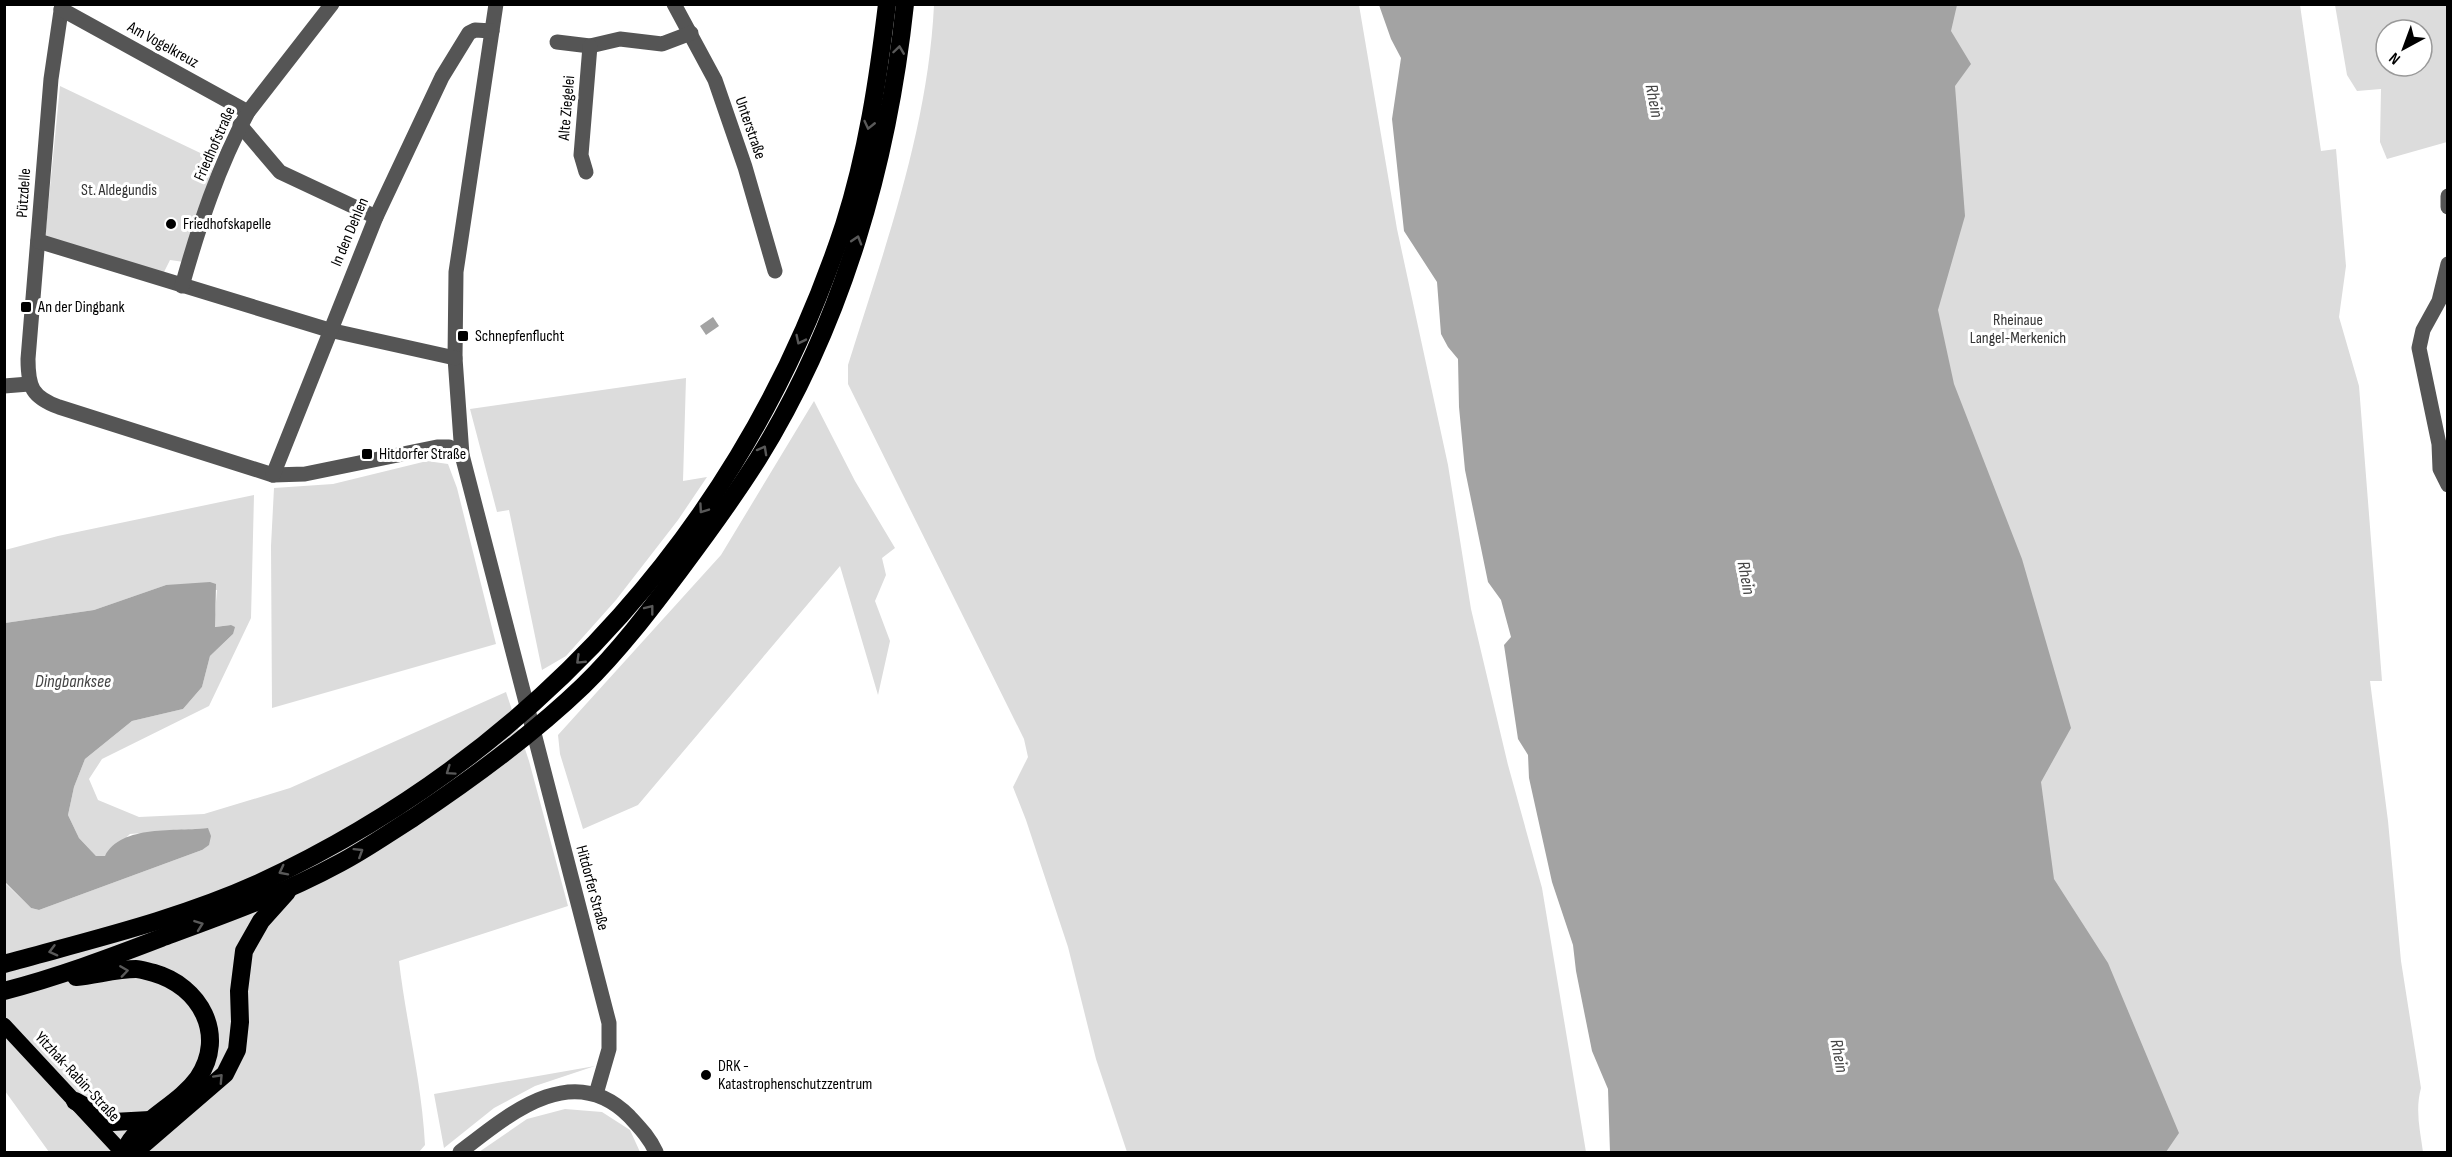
<svg xmlns="http://www.w3.org/2000/svg" width="2452" height="1157" viewBox="0 0 2452 1157" font-family="'Sofia Sans Condensed',sans-serif">
<rect width="100%" height="100%" fill="#fff"/>
<g fill="#dcdcdc" fill-rule="evenodd">
<path d="M 934,5 L 1359,5 L 1397,229 L 1448,465 L 1471,609 L 1508,765 L 1542,888 L 1586,1152 L 1127,1152 L 1096,1059 L 1068,947 L 1026,820 L 1013,787 L 1028,757 L 1024,739 L 848,384 L 848,365 C 885,247 928,129 934,5 Z"/>
<path d="M 1625,5 L 2300,5 L 2321,151 L 2336,149 L 2346,266 L 2339,317 L 2359,386 L 2382,681 L 2370,681 L 2388,821 L 2401,961 L 2421,1088 C 2415,1110 2420,1130 2423,1152 L 1853,1152 Z"/>
<path d="M 2335,5 L 2447,5 L 2447,142 L 2387,159 L 2380,142 L 2381,89 L 2357,91 L 2347,75 ZM 2386,30 L 2422,30 L 2422,66 L 2386,66 Z"/>
<polygon points="60,86 215,160 184,262 170,260 163,274 45,238"/>
<polygon points="686,378 683,481 707,477 678,520 616,600 566,656 542,670 509,510 497,512 470,409"/>
<polygon points="814,401 855,481 895,548 882,558 886,575 875,601 890,641 878,695 840,566 638,805 583,829 560,754 558,735 721,555"/>
<polygon points="427,461 448,464 457,488 496,644 272,708 271,546 274,488 333,484"/>
<path d="M 254,495 L 251,618 L 209,706 L 102,759 L 89,779 L 98,800 L 139,817 L 204,814 L 290,788 L 506,692 L 529,761 L 568,906 L 399,961 C 406,1022 422,1083 425,1145 L 419,1152 L 49,1152 L 5,1091 L 4,882 L 31,908 L 39,910 L 202,850 L 208,828 L 130,834 L 105,856 L 96,856 L 79,838 L 68,815 L 74,787 L 85,759 L 132,721 L 183,709 L 202,687 L 210,656 L 233,634 L 231,625 L 214,627 L 217,590 L 166,585 L 94,610 L 5,623 L 5,550 L 58,536 Z"/>
<polygon points="595,1066 535,1086 494,1108 444,1148 434,1094"/>
<polygon points="565,1109 602,1112 630,1130 640,1152 479,1152 527,1119"/>
</g>
<g fill="#a3a3a3">
<polygon points="1379,5 1957,5 1951,31 1971,64 1955,86 1965,216 1938,310 1954,384 2022,559 2071,728 2041,782 2054,879 2108,963 2179,1133 2166,1152 1610,1152 1608,1089 1592,1051 1576,971 1573,945 1552,882 1529,778 1528,755 1518,739 1504,645 1511,637 1501,600 1488,582 1465,470 1459,407 1458,359 1448,347 1441,334 1437,282 1404,231 1392,119 1401,58 1391,39"/>
<polygon points="713,317 719,326 706,335 700,326"/>
<path d="M 210,582 L 216,584 L 215,627 L 231,625 L 235,627 L 233,634 L 210,656 L 202,687 L 183,709 L 132,721 L 85,759 L 74,787 L 68,815 L 79,838 L 96,856 L 105,856 C 121,824 177,832 208,828 L 211,836 L 209,845 L 202,850 L 39,910 L 31,908 L 5,882 L 5,623 L 94,610 L 166,585 Z"/>
</g>
<g fill="none" stroke-linecap="round" stroke-linejoin="round">
<g stroke="#555" stroke-width="15">
<path d="M 62,4 L 51,79 L 28,359 C 28,387 32,397 59,407 L 273,475 L 305,474 L 437,447 L 449,447 L 462,455"/>
<polyline points="496,4 456,272 455,358 462,455 609,1023 609,1049 596,1094"/>
<polyline points="674,4 715,80 745,167 775,271"/>
<polyline points="61,9 248,112"/>
<polyline points="557,42 590,46 620,39 662,44 691,33"/>
<polyline points="240,125 280,172 376,217"/>
<polyline points="586,172 581,155 590,46"/>
<polyline points="2448,196 2448,207"/>
<polyline points="38,241 329,330 455,358"/>
<polyline points="2448,264 2439,301 2423,330 2419,348 2439,444 2440,469 2448,485"/>
<path d="M 182,286 C 199,226 218,167 248,112 L 332,4"/>
<polyline points="4,386 29,384"/>
<polyline points="273,475 376,217 442,77 469,33 475,30 492,31"/>
<path d="M 460,1152 C 508,1115 572,1059 629,1116 C 640,1128 649,1137 656,1152"/>
</g>
<polyline stroke="#000" stroke-width="15" points="4,1025 122,1152"/>
<g stroke="#000" stroke-width="18">
<path d="M 4,964 C 90,940 177,920 259,883 C 540,752 747,520 844,225 C 867,153 878,79 887,4"/>
<path d="M 76,977 C 96,975 117,969 136,969 C 142,969 148,972 154,973 C 200,986 227,1035 198,1078 C 177,1107 139,1119 124,1152"/>
<path d="M 4,991 C 58,977 109,958 161,938 C 221,916 283,894 340,863 C 365,850 389,833 413,818 C 473,778 531,736 583,686 C 619,651 650,610 680,570 C 707,534 734,497 758,459 C 843,322 888,163 905,4"/>
<polyline points="75,1101 113,1122 150,1120"/>
<polyline points="127,1152 138,1149 225,1074 237,1050 240,1022 239,991 244,951 261,921 287,892"/>
</g>
</g>
<defs><path id="oneway-chevron" d="M-2-3.5L2.5 0L-2 3.5" fill="none" stroke-width="1.6" stroke-linecap="round" stroke-linejoin="round" transform="scale(1.5)"/></defs>
<g stroke="#595959">
<use href="#oneway-chevron" transform="translate(899 50) rotate(-82)"/>
<use href="#oneway-chevron" transform="translate(869 125) rotate(103)"/>
<use href="#oneway-chevron" transform="translate(857 240) rotate(-73)"/>
<use href="#oneway-chevron" transform="translate(800 340) rotate(116)"/>
<use href="#oneway-chevron" transform="translate(763 450) rotate(-61)"/>
<use href="#oneway-chevron" transform="translate(703 509) rotate(125)"/>
<use href="#oneway-chevron" transform="translate(650 609) rotate(-52)"/>
<use href="#oneway-chevron" transform="translate(580 660) rotate(136)"/>
<use href="#oneway-chevron" transform="translate(450 771) rotate(145)"/>
<use href="#oneway-chevron" transform="translate(359 852) rotate(-32)"/>
<use href="#oneway-chevron" transform="translate(283 871) rotate(153)"/>
<use href="#oneway-chevron" transform="translate(199 925) rotate(-20)"/>
<use href="#oneway-chevron" transform="translate(53 951) rotate(165)"/>
<use href="#oneway-chevron" transform="translate(124 971) rotate(-8)"/>
<use href="#oneway-chevron" transform="translate(219 1078) rotate(-47)"/>
</g>
<g fill="#000" stroke="#fff" stroke-width="2">
<circle cx="171" cy="224" r="6"/>
<rect x="20" y="301" width="12" height="12" rx="3"/>
<rect x="457" y="330" width="12" height="12" rx="3"/>
<rect x="361" y="448" width="12" height="12" rx="3"/>
<circle cx="706" cy="1075" r="6"/>
</g>
<g text-anchor="middle" dominant-baseline="central" stroke-width="6" stroke-linejoin="round" paint-order="stroke">
<g font-size="16" fill="#000" stroke="#fff">
<text transform="translate(163 45) rotate(29)">Am Vogelkreuz</text>
<text transform="translate(567 108) rotate(-85)">Alte Ziegelei</text>
<text transform="translate(750 128) rotate(71)">Unterstraße</text>
<text transform="translate(215 144) rotate(-66)">Friedhofstraße</text>
<text transform="translate(24 193) rotate(-86)">Pützdelle</text>
<text transform="translate(350 232) rotate(-67)">In den Dehlen</text>
<text transform="translate(592 888) rotate(75)">Hitdorfer Straße</text>
<text transform="translate(77 1077) rotate(47)">Yitzhak-Rabin-Straße</text>
</g>
<g font-size="16" fill="#333" stroke="#fff">
<text x="119" y="190">St. Aldegundis</text>
<text x="2018" y="320">Rheinaue<tspan x="2018" dy="18">Langel-Merkenich</tspan></text>
</g>
<g font-size="16" fill="#000" stroke="#fff" text-anchor="start">
<text x="183" y="224">Friedhofskapelle</text>
<text x="38" y="307">An der Dingbank</text>
<text x="475" y="336">Schnepfenflucht</text>
<text x="379" y="454">Hitdorfer Straße</text>
<text x="718" y="1066">DRK -<tspan x="718" dy="18">Katastrophenschutzzentrum</tspan></text>
</g>
<g font-size="18" font-style="italic" fill="#444" stroke="#fff">
<text transform="translate(1654 101) rotate(79)">Rhein</text>
<text transform="translate(1746 578) rotate(79)">Rhein</text>
<text x="73" y="681">Dingbanksee</text>
<text transform="translate(1839 1056) rotate(79)">Rhein</text>
</g>
</g>
<rect width="2452" height="1157" fill="none" stroke="#000000" stroke-width="12"/>
<g transform="translate(2404 48) rotate(221)"><circle r="28" fill="#ffffff" stroke="#999999" stroke-width="1.5"/>
<path d="M0-4.5L10 22L0 15L-10 22Z" fill="#000000"/>
<text y="-9" font-size="16" font-weight="bold" text-anchor="middle" fill="#000000">N</text>
</g>
</svg>
